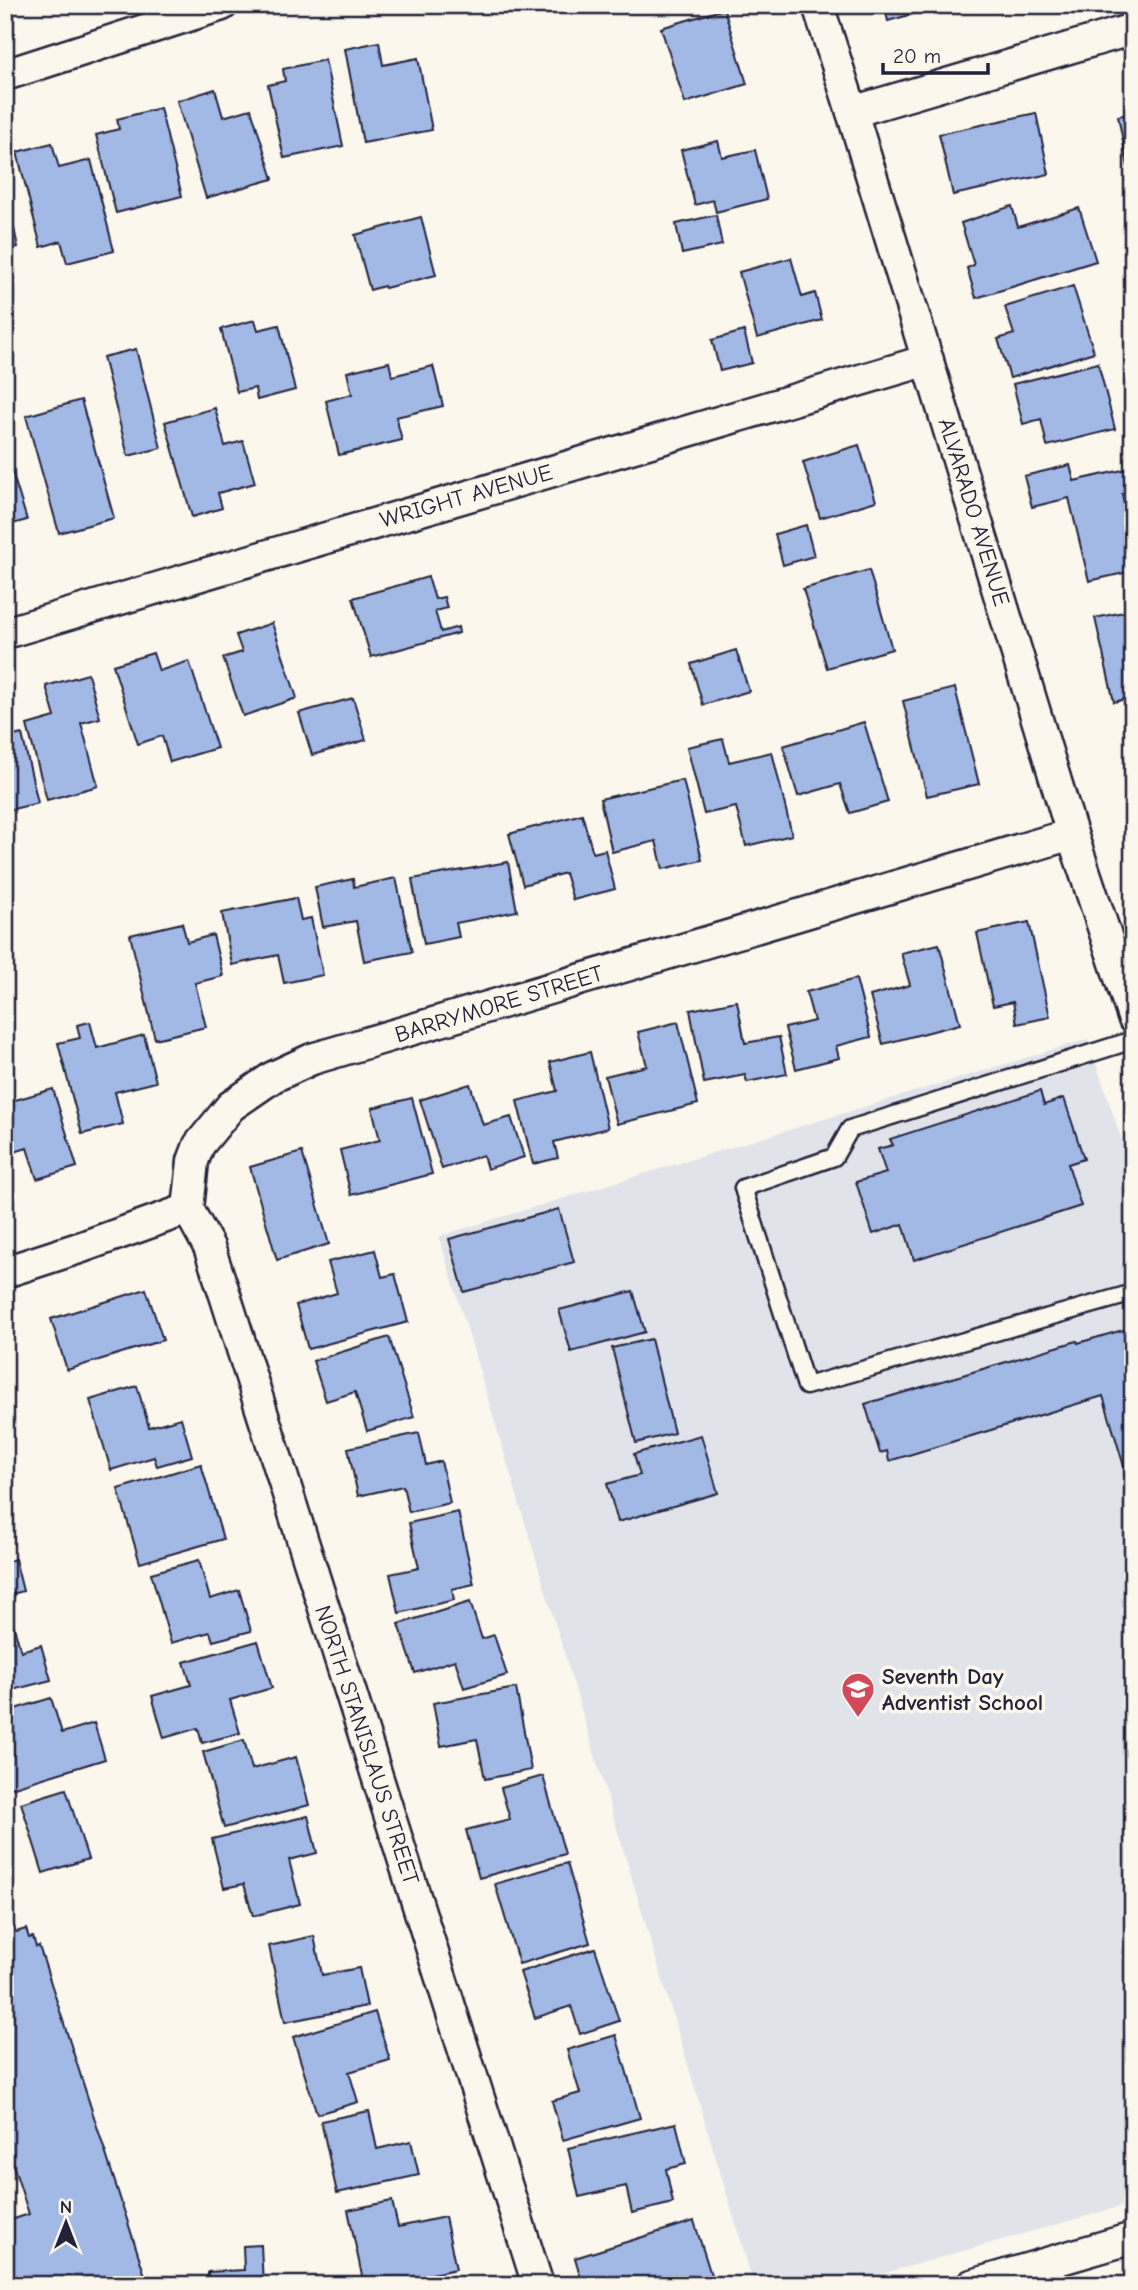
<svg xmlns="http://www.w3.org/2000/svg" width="1138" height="2290" viewBox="0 0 1138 2290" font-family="'Comic Neue',sans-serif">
<rect width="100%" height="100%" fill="#fbf7ec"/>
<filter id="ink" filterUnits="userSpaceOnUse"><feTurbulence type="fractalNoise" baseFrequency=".0143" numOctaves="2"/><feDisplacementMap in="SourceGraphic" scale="14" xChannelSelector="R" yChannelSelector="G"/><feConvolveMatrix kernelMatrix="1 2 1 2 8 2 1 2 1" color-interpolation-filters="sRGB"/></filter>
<g filter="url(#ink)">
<polygon fill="#e0e4ea" points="1088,1039 1133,1174 1133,2203 843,2285 754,2285 439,1236"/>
<g fill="#a2b9e6" stroke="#22223b" stroke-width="2">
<polygon points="884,5 945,5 888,21"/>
<polygon points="724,9 747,84 685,103 661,28"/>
<polygon points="379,42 383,65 418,58 432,130 363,143 345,49"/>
<polygon points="325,60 343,146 284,158 268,85 285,81 283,69"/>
<polygon points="215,89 223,117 251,109 273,179 206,198 177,101"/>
<polygon points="160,108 182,196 116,213 96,135 119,129 117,119"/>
<polygon points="1036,113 1049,174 953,195 939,134"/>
<polygon points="1133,113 1133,182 1131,182 1118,116"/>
<polygon points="718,141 722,157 755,150 767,199 716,212 713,200 695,205 681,150"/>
<polygon points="52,143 59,168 91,160 114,251 67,263 61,241 41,247 17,152"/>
<polygon points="5,187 18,247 10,249 15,273 5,276"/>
<polygon points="1012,206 1018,227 1079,208 1096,261 976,298 967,268 974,265 961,223"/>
<polygon points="716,215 722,245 682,254 676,224"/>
<polygon points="421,217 436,275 385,288 384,286 370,290 355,235"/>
<polygon points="791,258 802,297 815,293 822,320 757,338 739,272"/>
<polygon points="1073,286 1094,352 1010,378 998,339 1014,334 1005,307"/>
<polygon points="255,320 258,330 279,325 295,390 257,400 255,388 237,392 221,329"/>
<polygon points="744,331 752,363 720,371 712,340"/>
<polygon points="136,349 161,448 128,456 103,357"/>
<polygon points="389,362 392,376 433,366 443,406 396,417 402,440 339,455 326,401 352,394 347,372"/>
<polygon points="1098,363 1115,429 1047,446 1041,419 1023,424 1013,384"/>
<polygon points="81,400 114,518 59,533 26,416"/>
<polygon points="215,408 225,446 243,441 255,483 218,493 222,508 192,517 165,422"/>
<polygon points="859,445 876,501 820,518 803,462"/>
<polygon points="5,449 27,520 5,526"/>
<polygon points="1070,465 1074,481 1127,469 1133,491 1122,494 1133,540 1133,571 1089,581 1069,498 1032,507 1024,476"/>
<polygon points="806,525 814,556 783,565 775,534"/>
<polygon points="869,570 892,649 827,668 803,589"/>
<polygon points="428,577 435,599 444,597 447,608 435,611 441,632 458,627 459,633 371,657 353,598"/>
<polygon points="1133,610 1133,697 1114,702 1095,618"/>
<polygon points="272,623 297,698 243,716 223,658 242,652 236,635"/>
<polygon points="736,650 749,691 703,705 691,664"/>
<polygon points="153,653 159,671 189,661 217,748 170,762 162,736 138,744 113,665"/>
<polygon points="88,674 100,718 81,723 98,786 47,800 27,725 55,717 46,686"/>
<polygon points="955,688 979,784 927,796 903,701"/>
<polygon points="353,698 366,740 312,755 299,713"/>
<polygon points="864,722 888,802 850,813 840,784 798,796 783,746"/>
<polygon points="22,734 38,803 5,811 5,738"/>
<polygon points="723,739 729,762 772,752 792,835 746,846 736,807 704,814 687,747"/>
<polygon points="683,780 702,860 663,869 656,841 612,852 600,799"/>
<polygon points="582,814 593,853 605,850 615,889 573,900 565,873 523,885 509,834"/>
<polygon points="508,862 517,911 456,923 459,937 424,944 412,879"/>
<polygon points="396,878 412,952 364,961 356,921 323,927 315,887 353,879 354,887"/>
<polygon points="296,898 301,920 311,918 323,975 284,983 278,955 232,965 222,913"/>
<polygon points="1029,922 1050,1017 1017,1024 1013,1002 993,1006 977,933"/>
<polygon points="182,923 187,942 213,935 223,976 195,983 206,1027 155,1039 130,935"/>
<polygon points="939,944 960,1024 883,1044 870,996 910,985 901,953"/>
<polygon points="856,979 871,1037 836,1046 839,1058 796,1069 785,1028 814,1021 806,992"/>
<polygon points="737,1001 745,1043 779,1037 787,1074 747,1082 745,1075 704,1083 690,1010"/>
<polygon points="90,1022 97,1048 144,1035 156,1082 115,1092 123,1124 82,1134 58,1043 80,1038 77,1025"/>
<polygon points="678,1022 698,1104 617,1124 605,1076 647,1066 638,1032"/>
<polygon points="590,1052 608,1128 554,1142 558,1158 533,1164 517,1101 557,1091 550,1062"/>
<polygon points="470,1084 483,1125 511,1117 524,1157 487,1169 483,1155 442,1169 420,1100"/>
<polygon points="53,1089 77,1167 37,1179 27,1148 5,1155 5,1103"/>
<polygon points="1040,1091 1044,1105 1064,1098 1084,1159 1068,1164 1081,1206 914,1260 903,1224 873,1234 856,1182 886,1173 878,1149 893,1145 890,1139"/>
<polygon points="412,1098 432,1174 351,1195 340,1150 380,1140 372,1108"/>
<polygon points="302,1152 329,1244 277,1260 250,1167"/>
<polygon points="559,1209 574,1262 464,1292 449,1239"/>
<polygon points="375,1250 382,1277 395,1274 408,1322 308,1349 296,1305 337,1293 328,1262"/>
<polygon points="146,1289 163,1340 67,1370 51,1319"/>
<polygon points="633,1291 645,1332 571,1352 559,1310"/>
<polygon points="1133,1327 1133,1482 1129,1483 1103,1396 889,1461 887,1451 880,1453 865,1404 1077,1341 1078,1343"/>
<polygon points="389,1337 414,1417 367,1431 355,1392 326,1401 313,1361"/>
<polygon points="651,1339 674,1433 636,1443 612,1348"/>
<polygon points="137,1386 149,1427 181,1418 192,1456 157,1466 154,1457 111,1470 90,1400"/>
<polygon points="419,1433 426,1465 441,1461 450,1503 409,1512 403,1486 358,1496 348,1448"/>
<polygon points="701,1435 718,1493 618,1522 607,1484 640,1475 634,1454"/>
<polygon points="201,1464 223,1539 140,1563 118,1489"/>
<polygon points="458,1512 474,1584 452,1589 454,1600 399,1613 390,1574 419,1568 409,1523"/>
<polygon points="15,1559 23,1591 5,1596 5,1562"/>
<polygon points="199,1560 210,1599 239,1590 251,1631 213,1641 210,1632 171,1643 151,1573"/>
<polygon points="470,1602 482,1639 494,1635 507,1675 464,1688 455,1660 415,1673 399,1624"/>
<polygon points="10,1614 21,1651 41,1645 51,1680 5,1692 5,1616"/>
<polygon points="258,1641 272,1688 230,1700 240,1733 202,1743 198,1728 164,1738 152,1696 191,1685 184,1662"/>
<polygon points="516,1688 531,1770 485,1779 477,1739 441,1746 433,1703"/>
<polygon points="51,1698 62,1733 94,1723 105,1759 11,1788 5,1770 5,1712"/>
<polygon points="244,1740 252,1769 296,1757 309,1805 224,1828 203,1752"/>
<polygon points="543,1776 565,1854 479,1878 466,1830 510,1819 501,1788"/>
<polygon points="66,1789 88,1859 43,1873 21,1803"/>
<polygon points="308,1816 317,1853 289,1860 300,1904 253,1916 244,1884 224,1888 212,1839"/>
<polygon points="567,1863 590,1943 519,1964 495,1884"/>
<polygon points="14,1927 16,1932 26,1929 29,1938 33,1937 36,1947 39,1946 148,2285 5,2285 5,2222 29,2214 5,2140 5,1930"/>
<polygon points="314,1936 322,1975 359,1968 367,2006 285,2022 269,1946"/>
<polygon points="595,1948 619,2021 580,2034 571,2006 535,2018 520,1972"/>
<polygon points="375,2012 390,2060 349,2072 358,2102 317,2114 293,2037"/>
<polygon points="616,2035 640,2118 563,2140 552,2101 580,2093 567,2050"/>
<polygon points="369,2111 377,2149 411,2141 419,2175 337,2193 321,2121"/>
<polygon points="676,2123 686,2164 666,2169 673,2203 632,2213 626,2186 579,2197 568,2148"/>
<polygon points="392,2201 398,2227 445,2217 456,2269 380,2285 364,2285 348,2210"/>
<polygon points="694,2221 712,2278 690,2285 677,2285 676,2281 663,2285 583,2285 575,2258"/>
<polygon points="261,2245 263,2285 208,2285 208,2272 244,2270 243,2246"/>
</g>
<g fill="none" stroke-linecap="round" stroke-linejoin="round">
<defs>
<polyline id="lane" points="1133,1040 850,1129 834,1157 743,1188 806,1386 1133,1293"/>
<g id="street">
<polyline points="818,5 852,112 1072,834 1133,1017"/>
<polyline points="5,75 222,5"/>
<polyline points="852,112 1133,29"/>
<polyline points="5,633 928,360"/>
<polyline points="188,1209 209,1247 225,1295 538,2285"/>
<polyline points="188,1209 193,1161 199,1145 231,1106 273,1077 312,1059 1072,834"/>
<polyline points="5,1272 82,1247 188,1209"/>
<polyline points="972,2285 1133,2238"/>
</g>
</defs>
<use href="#lane" stroke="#22223b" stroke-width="21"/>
<use href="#street" stroke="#22223b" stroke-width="35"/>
<use href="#lane" stroke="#fbf7ec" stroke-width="16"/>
<use href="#street" stroke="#fbf7ec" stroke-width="30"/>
</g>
</g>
<defs>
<symbol id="school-pin" viewBox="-11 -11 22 30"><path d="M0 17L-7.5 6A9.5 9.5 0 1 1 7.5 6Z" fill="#d1495b" stroke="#fbf7ec"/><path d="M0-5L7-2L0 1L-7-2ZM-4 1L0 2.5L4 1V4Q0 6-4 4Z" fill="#fff"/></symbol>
</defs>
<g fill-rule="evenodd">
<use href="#school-pin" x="839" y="1670" width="38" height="52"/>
</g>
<g text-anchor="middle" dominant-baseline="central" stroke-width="7" stroke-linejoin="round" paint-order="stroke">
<g font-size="23" fill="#22223b" stroke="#fbf7ec">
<text transform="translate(466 496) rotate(-16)">WRIGHT AVENUE</text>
<text transform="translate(974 512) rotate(73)">ALVARADO AVENUE</text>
<text transform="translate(499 1004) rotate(-17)">BARRYMORE STREET</text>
<text transform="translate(367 1745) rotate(72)">NORTH STANISLAUS STREET</text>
</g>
<g font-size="23" font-weight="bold" fill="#22223b" stroke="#fbf7ec" text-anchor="start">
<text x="882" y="1676">Seventh Day<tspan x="882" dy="26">Adventist School</tspan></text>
</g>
</g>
<rect width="1138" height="2290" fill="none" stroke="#fbf7ec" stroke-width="28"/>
<rect x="14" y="14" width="1110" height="2262" fill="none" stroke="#22223b" stroke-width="2.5" filter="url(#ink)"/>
<g transform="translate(66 2223)" stroke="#fbf7ec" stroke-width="5" paint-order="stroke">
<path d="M0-5L12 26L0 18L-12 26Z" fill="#22223b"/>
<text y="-10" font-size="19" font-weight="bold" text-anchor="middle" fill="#22223b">N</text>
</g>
<path d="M883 63v10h105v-10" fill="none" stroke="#22223b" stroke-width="3.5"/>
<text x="893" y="63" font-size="21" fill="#22223b" stroke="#fbf7ec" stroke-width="5" paint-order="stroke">20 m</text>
</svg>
